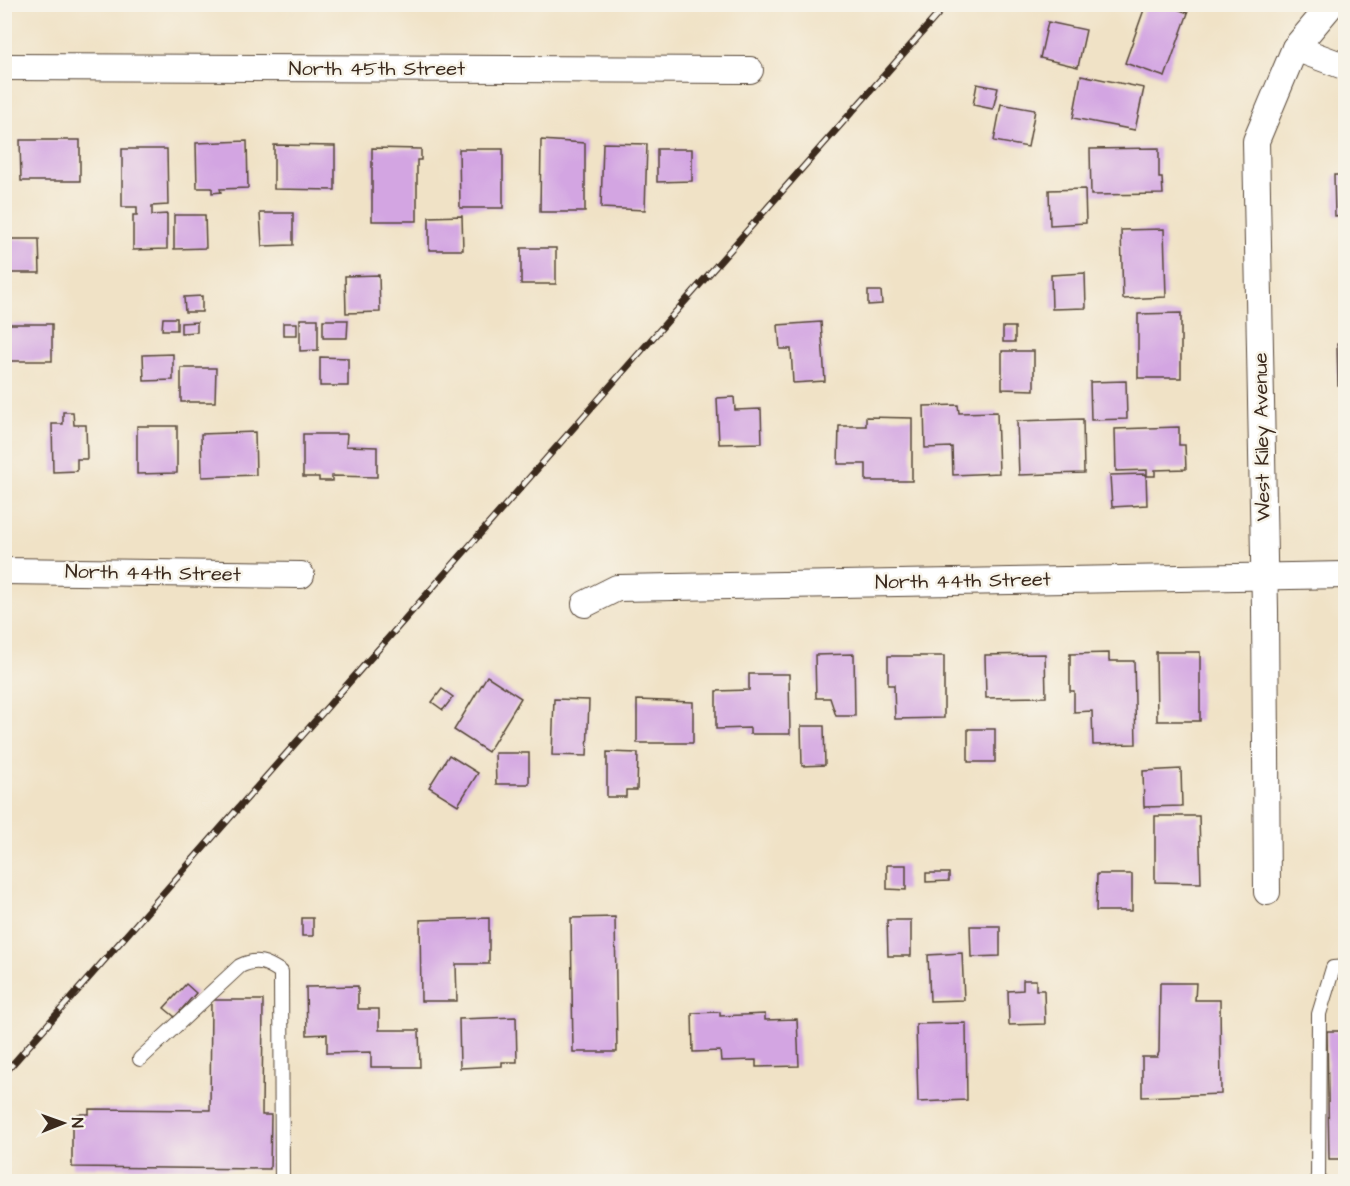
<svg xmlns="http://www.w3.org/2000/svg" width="1350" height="1186" viewBox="0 0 1350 1186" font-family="'Architects Daughter',sans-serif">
<rect width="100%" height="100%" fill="#f7f3e8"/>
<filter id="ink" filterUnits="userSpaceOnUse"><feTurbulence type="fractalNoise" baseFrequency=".0167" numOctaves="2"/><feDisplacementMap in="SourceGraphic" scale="12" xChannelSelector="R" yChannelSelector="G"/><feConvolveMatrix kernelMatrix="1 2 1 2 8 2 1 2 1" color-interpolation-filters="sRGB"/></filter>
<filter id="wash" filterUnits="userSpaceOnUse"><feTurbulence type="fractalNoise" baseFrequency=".008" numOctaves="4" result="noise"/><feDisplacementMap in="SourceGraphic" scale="24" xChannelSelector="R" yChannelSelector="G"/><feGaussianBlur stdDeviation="1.35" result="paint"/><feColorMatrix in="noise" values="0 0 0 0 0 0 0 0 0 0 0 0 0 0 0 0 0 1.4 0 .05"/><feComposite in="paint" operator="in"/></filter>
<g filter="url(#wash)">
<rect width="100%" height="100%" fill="#f0e2c6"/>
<g id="blocks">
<g fill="#d3a5e2">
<polygon points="1146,4 1164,4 1188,13 1165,77 1125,63"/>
<polygon points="1048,22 1086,30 1078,67 1040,58"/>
<polygon points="1081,75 1144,88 1135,130 1073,118"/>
<polygon points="977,84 998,88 993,109 973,105"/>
<polygon points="1001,104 1035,110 1028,147 994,141"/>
<polygon points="20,140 80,140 80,181 21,181"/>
<polygon points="541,140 585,143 585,212 540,212"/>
<polygon points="247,141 248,188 220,189 221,192 212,193 212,188 197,188 196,143"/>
<polygon points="603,143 647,144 645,210 601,208"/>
<polygon points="274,145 335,146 335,190 274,189"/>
<polygon points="372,148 421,149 421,160 417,160 417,221 372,221"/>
<polygon points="1159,148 1159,178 1162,178 1163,194 1091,195 1090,149"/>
<polygon points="122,149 167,149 168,205 152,206 152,215 167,214 167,249 133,250 133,215 137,215 137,207 122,207"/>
<polygon points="459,149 503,149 503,208 460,208"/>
<polygon points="657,149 692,149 692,181 657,182"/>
<polygon points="1334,175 1346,175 1346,215 1335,216"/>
<polygon points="1085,189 1086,223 1050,225 1049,190"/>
<polygon points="260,213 293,213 293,245 262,246"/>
<polygon points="174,215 205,215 206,248 174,249"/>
<polygon points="462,216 463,250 429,250 429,217"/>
<polygon points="1164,229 1166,297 1123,299 1121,230"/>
<polygon points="4,239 39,239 40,273 4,273"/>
<rect x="521" y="248" width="35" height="36"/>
<polygon points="1085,273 1086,308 1052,309 1051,275"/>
<polygon points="379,275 380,312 346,313 345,276"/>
<polygon points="868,291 881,291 882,304 868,305"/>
<polygon points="202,296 202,312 185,312 184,297"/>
<polygon points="1181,313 1181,378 1138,378 1138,314"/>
<polygon points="163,318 177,318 177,330 162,330"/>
<polygon points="300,319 318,319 318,350 300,351"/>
<polygon points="323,320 348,320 347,338 323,338"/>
<polygon points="197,322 197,332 181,333 181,323"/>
<polygon points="821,322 825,381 793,383 791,349 780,349 778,325"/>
<rect x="283" y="323" width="14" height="12"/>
<rect x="4" y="324" width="48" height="37"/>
<rect x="1003" y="327" width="12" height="15"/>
<polygon points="1337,344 1346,344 1346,386 1338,386"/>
<polygon points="1002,351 1034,351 1034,390 1002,389"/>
<polygon points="173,354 173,380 144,381 143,355"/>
<polygon points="320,357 348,358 348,386 320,386"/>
<polygon points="181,368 216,368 215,402 181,402"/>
<polygon points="1126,381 1127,419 1091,420 1090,382"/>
<polygon points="734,397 735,410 761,409 762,443 719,444 717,398"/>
<polygon points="958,405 959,413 997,412 999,473 953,475 952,447 925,448 924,406"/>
<polygon points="63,412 73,412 74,425 86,425 87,459 77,459 77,471 53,472 52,424 63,424"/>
<polygon points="866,417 912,418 912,481 866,481 866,464 838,464 839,426 866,426"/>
<polygon points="1083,419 1084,473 1019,475 1017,421"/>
<polygon points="137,426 177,426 177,473 137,474"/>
<polygon points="1179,427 1179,445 1185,445 1186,469 1155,470 1155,476 1147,476 1147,470 1116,471 1115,429"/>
<polygon points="255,432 256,475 202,477 201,434"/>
<polygon points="303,434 347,434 346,446 377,447 377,477 332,476 332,481 319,481 319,477 303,477"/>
<polygon points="1146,474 1147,505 1112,507 1110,475"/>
<polygon points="1156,652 1200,652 1200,721 1157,721"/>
<polygon points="1109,653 1109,661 1134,661 1136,744 1093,745 1092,711 1074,712 1074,691 1070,691 1070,654"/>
<polygon points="854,654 855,716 836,716 830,698 816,698 815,655"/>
<polygon points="1045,654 1046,697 986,698 985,655"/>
<polygon points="888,656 944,656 944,718 895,719 894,685 888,685"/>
<polygon points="749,674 789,674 790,734 750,734 750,728 716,729 716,691 749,690"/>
<polygon points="487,676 521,698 488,752 454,730"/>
<polygon points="442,689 453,697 443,710 432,702"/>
<polygon points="554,699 589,700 587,756 552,755"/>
<polygon points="637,700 693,702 693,743 637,743"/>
<polygon points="801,726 824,726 825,765 802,766"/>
<rect x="968" y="729" width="27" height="33"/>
<polygon points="607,752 638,753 637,790 626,790 626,797 607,797"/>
<polygon points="495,753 529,753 529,784 496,784"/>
<polygon points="449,755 478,773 458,805 429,787"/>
<polygon points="1181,769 1182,806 1144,807 1143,771"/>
<polygon points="1155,816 1199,816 1201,883 1155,882"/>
<polygon points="887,865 906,865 906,890 887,889"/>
<polygon points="926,873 949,873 949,881 926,882"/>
<polygon points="1097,874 1132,874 1132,911 1096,911"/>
<polygon points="615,917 617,1052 573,1052 571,918"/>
<rect x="302" y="918" width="11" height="18"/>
<polygon points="489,918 489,964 456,964 457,1001 421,1001 420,920"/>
<polygon points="887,920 911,920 911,956 888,956"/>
<polygon points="970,926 1000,926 1000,956 971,957"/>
<polygon points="962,953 964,1000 930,1001 928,955"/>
<polygon points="1023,980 1036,980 1036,990 1044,990 1045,1024 1009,1025 1008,991 1023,990"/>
<polygon points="1160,983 1196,983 1195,1000 1220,1000 1221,1094 1142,1097 1142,1057 1157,1057 1159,1052"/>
<polygon points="186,984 196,993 175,1017 164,1008"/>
<polygon points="358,986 358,1009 379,1009 379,1030 419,1030 420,1067 371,1067 371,1052 327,1053 327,1034 307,1035 306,987"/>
<polygon points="211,1000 263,1000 262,1115 271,1115 270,1169 72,1167 72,1124 78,1124 78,1114 89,1114 89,1109 210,1110"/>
<polygon points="720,1012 720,1016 765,1014 765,1020 797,1019 799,1066 756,1067 756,1060 721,1061 720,1051 693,1052 692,1013"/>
<polygon points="516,1017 517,1062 502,1062 502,1066 460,1068 459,1019"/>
<polygon points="966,1023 967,1100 918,1102 916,1024"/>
<polygon points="1327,1031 1346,1031 1346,1159 1329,1159"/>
</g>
</g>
</g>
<g filter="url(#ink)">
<use href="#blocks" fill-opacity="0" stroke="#564637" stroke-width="1.5"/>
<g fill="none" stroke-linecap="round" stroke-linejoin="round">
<defs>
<g id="lane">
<path d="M 140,1059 L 240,966 C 257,958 266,962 281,972 L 282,1182"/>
<polyline points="1318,1182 1319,1014 1333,968 1346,967"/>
</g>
<g id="street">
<polyline points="1295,48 1346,67"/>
<polyline points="4,67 750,70"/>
<polyline points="4,571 301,575"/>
<polyline points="585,604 617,588 1346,575"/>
<polyline points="1267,892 1265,609 1256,141 1295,48 1332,4"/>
</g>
</defs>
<use href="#lane" stroke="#564637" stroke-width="16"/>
<use href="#street" stroke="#564637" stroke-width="28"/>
<use href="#lane" stroke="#fff" stroke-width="14"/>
<use href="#street" stroke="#fff" stroke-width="26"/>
<defs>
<polyline id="rail" points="4,1074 947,4"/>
</defs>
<use href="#rail" stroke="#3b2a1e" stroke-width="7"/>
<use href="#rail" stroke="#f7f3e8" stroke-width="4.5" stroke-dasharray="14" stroke-linecap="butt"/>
</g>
</g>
<g text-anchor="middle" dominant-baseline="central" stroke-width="5" stroke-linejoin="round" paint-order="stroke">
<g font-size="20" fill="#3b2a1e" stroke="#f7f3e8">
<text x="377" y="69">North 45th Street</text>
<text transform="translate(1262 437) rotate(-91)">West Kiley Avenue</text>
<text transform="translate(153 573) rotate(1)">North 44th Street</text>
<text transform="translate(963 581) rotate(-1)">North 44th Street</text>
</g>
</g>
<rect width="1350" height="1186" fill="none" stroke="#f7f3e8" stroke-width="24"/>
<g transform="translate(63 1123) rotate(89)" stroke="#f7f3e8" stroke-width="4.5" paint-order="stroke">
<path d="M0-4.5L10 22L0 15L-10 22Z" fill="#3b2a1e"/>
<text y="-9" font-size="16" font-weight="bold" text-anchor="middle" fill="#3b2a1e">N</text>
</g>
</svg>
